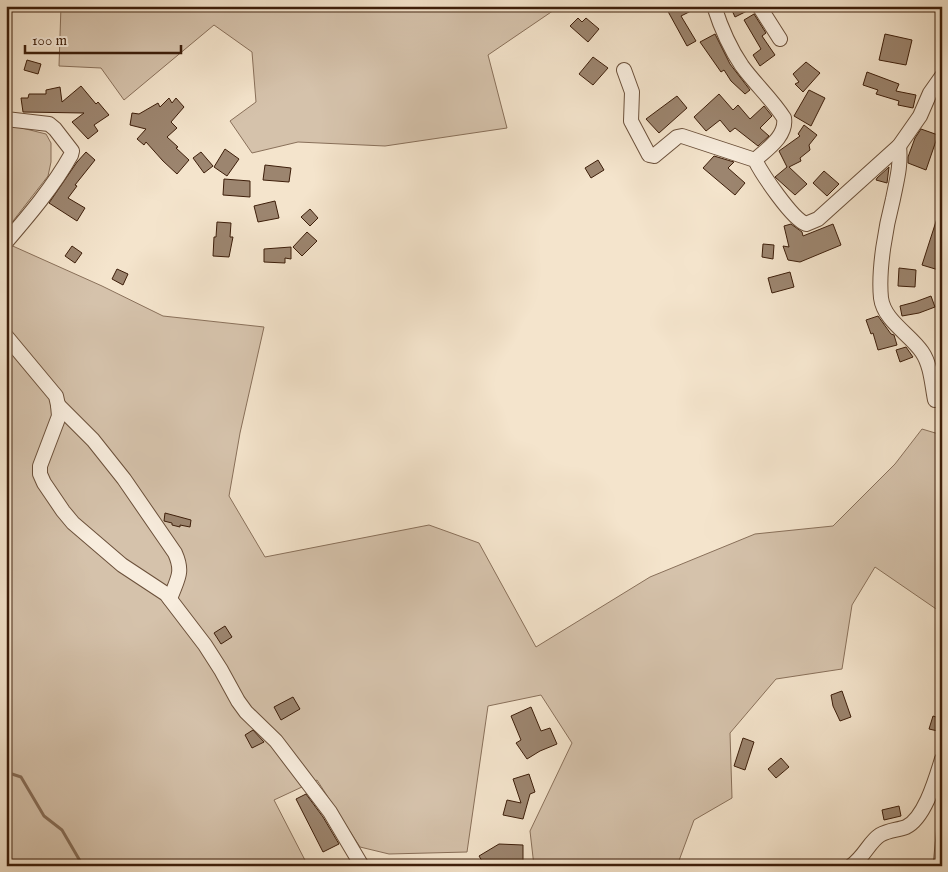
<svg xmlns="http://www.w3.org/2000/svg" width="948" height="872" viewBox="0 0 948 872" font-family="'IM FELL English',serif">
<rect width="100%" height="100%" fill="#f4e4cc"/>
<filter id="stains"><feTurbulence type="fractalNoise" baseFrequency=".004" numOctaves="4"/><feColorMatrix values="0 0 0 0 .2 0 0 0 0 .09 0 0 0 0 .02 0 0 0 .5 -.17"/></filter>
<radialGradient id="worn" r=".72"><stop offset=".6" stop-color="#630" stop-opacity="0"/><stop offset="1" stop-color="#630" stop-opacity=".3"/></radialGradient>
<g fill="#d5c2ab" stroke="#89705a">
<polygon points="61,6 560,6 488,55 507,128 385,146 298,142 252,153 230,121 256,102 252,52 214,25 124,100 101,68 59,66"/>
<polygon points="6,124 46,134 51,143 51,162 48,176 6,230"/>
<polygon points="6,243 102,286 163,316 264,327 240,433 229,496 265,557 429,525 479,543 536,647 650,577 755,534 833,526 895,464 922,429 942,435 942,613 875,567 852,605 842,669 776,679 730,733 732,798 694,820 677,866 534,866 530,831 572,743 541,695 488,706 467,852 389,854 360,847 317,780 274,800 308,866 6,866"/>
<polygon points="942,806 942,866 909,866 933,865 938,816"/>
</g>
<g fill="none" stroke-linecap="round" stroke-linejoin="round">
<polyline stroke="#866d57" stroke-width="3" points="6,772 21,777 44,816 62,830 83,866"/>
</g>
<g fill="#9c856f" stroke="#3d1e0a">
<polygon points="665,6 701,6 681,16 696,41 687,46"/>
<polygon points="730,6 750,6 751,9 735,17"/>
<polygon points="754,14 766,33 762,36 775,55 760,66 753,55 761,49 744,20"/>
<polygon points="578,18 582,22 586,18 599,29 588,42 570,26"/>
<polygon points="715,34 730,64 750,90 745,94 731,81 724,70 721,72 700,42"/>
<polygon points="885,34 912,40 906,65 879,60"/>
<polygon points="593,57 608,68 593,85 579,74"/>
<polygon points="27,60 41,64 38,74 24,70"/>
<polygon points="806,62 820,73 803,92 795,84 799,82 793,74"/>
<polygon points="867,72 899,84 896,91 916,95 913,108 898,105 899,101 876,94 878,90 863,85"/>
<polygon points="81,86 96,104 98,102 109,115 94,125 98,131 88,139 72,122 84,113 23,112 21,98 28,98 29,94 46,94 46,90 60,87 62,102"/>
<polygon points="809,90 825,98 811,126 794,116"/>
<polygon points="719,94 733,110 738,105 750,119 764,106 772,116 760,128 769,136 758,146 735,128 730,132 720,120 706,131 694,117"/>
<polygon points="677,96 687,108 659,133 646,119"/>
<polygon points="169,98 172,103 176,98 184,107 171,122 177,128 167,137 178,147 176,148 189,160 177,174 163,161 146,142 144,145 137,139 146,129 130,125 132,113 139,114 158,103 160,107"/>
<polygon points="804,125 817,135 809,145 810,150 800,158 801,161 789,167 807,184 795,195 775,177 787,167 779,151 800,136 798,134"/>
<polygon points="921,129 938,135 926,170 908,163 908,157 915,138"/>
<polygon points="225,149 239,159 227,176 214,167"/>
<polygon points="86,152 95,160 75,185 77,186 68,198 85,208 77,221 49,203 77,162"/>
<polygon points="201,152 213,166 204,173 193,158"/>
<polygon points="714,156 734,162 728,168 745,183 735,195 703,168"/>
<polygon points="598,160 604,170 591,178 585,168"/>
<polygon points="265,165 291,168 289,182 263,180"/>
<polygon points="889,167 887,183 876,180 877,178"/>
<polygon points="824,171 839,184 827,196 813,183"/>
<polygon points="224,179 250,181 250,197 223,195"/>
<polygon points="275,201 279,218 258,222 254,206"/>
<polygon points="310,209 318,218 310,226 301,217"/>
<polygon points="940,209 942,210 942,271 922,265"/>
<polygon points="217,222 231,223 230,237 233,237 229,257 213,256 214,237 216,237"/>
<polygon points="791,224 802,232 803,236 833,224 841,245 800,262 788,260 783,246 789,247 784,226"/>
<polygon points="307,232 317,241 302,256 293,247"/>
<polygon points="763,244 774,245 773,259 762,257"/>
<polygon points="72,246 82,253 75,263 65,256"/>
<polygon points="291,247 291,259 285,258 285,263 264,262 264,249"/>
<polygon points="899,268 916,270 915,287 898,286"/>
<polygon points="117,269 128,274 123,285 112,279"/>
<polygon points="790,272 794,287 772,293 768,278"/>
<polygon points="931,296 935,307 919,313 902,316 900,306 915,302"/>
<polygon points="878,316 891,334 894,335 897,345 878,350 873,333 871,334 866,320"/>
<polygon points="906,347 913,357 900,362 896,350"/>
<polygon points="165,513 191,520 190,527 180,525 180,527 172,525 172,523 164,521"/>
<polygon points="225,626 232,637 221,644 214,633"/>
<polygon points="842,691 851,717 840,721 833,706 831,695"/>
<polygon points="293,697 300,709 281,720 274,707"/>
<polygon points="531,707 541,731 550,728 557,744 540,751 527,759 516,743 521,740 511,716"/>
<polygon points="933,716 942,719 942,732 929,729"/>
<polygon points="253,730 264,742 252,748 245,735"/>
<polygon points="743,738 754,742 745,770 734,766"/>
<polygon points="781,758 789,767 776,778 768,769"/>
<polygon points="529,774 535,792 530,794 523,819 503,815 507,800 521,803 513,779"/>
<polygon points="306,794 323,817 339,844 323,852 296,799"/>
<polygon points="899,806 901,816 884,820 882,810"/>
<polygon points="499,844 523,845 523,866 485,866 479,856"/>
</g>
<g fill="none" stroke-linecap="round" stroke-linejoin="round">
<defs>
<g id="minor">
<path d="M 714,6 C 721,28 729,47 742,66 C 755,84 772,99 784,118 C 787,136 767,149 755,160"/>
<polyline points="759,6 780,39"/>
<path d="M 624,70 L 632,92 L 631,121 L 649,155 L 654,156 L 677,137 L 682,136 L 755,160 C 762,174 792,219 806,224 L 818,219 L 899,146 L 920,116 L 930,93 L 942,76"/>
<path d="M 6,119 L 49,124 L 55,129 L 72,151 L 71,155 C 53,187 30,214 6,242"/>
<path d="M 899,146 C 901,166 897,179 893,199 C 886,226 878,269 881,298 C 884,321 910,334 922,352 C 931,365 932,385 935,400"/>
<polyline points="6,336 56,396 58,405 59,416 40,466 40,474 44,483 63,511 73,523 122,565 166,594 205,645 221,670 238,701 246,712 276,741 330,812 362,866"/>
<path d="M 58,405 L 93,440 L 124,479 L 175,553 C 184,573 177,579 170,599"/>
<path d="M 851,866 C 865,856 869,842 880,835 C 888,830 898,830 906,827 C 925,818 936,778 942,759"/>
</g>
</defs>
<use href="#minor" stroke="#6b503a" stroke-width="16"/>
<use href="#minor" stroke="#f8edde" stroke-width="14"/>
</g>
<rect width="948" height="872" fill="none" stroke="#f4e4cc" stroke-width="25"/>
<rect x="8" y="8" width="933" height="857" fill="none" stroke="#3d1e0a" stroke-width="2.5"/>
<rect x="12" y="12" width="923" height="847" fill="none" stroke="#3d1e0a"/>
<path d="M25 45v8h156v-8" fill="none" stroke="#3d1e0a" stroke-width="2.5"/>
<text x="32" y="45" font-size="15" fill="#3d1e0a" stroke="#f8edde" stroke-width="4" paint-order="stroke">100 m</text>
<rect width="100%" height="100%" filter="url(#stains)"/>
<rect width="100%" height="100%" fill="url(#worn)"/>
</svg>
